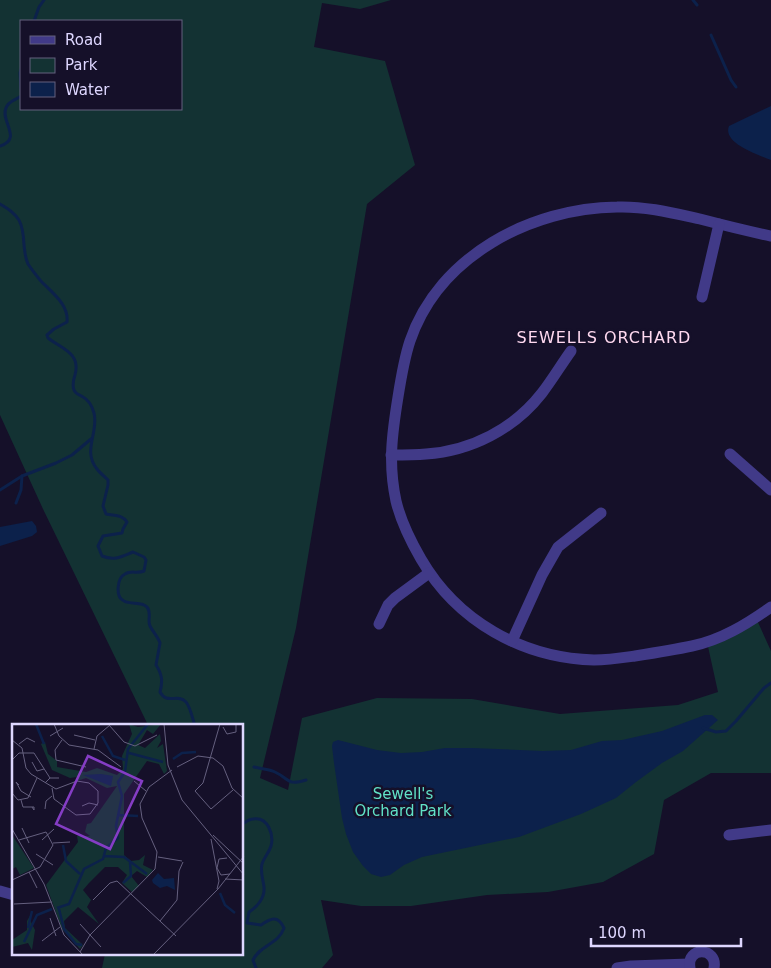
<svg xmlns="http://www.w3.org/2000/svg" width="771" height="968" viewBox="0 0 771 968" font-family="'DejaVu Sans',sans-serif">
<rect width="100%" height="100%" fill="#151029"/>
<path fill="#133233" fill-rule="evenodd" d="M 0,0 L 391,0 L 360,9 L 322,3 L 314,47 L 385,61 L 415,165 L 367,204 L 296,628 L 260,778 L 288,790 L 302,718 L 377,698 L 472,699 L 560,714 L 678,705 L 718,692 L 707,642 L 756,618 L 771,651 L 771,773 L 711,773 L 664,800 L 654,854 L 603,882 L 548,892 L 487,895 L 411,906 L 361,906 L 321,900 L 333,955 L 322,968 L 102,968 L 105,954 L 242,954 L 242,726 L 147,725 L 147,723 L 43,509 L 0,415 ZM 21,21 L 181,21 L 181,109 L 21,109 Z"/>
<g fill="#0c214b">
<path d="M 771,106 L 771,160 C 758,155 722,143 729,126 Z"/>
<polygon points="32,521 36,526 37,532 32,536 0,546 0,527"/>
<polygon points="705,715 712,715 718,720 683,751 662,763 636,782 616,798 581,814 519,837 422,857 404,865 390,875 381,877 371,874 363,866 353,852 346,834 342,818 334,763 332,746 333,742 338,740 377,750 401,753 422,752 445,748 472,748 543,751 571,750 602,741 622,740 662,731"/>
</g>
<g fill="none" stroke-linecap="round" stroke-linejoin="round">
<g stroke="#0c214b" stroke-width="3">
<polyline points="693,0 697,5"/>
<polyline points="34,21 39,7 44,0"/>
<polyline points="711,35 731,80 736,87"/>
<polyline points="21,69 20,73 21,89"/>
<path d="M 0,146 C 23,139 0,121 6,108 C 8,101 16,100 21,96"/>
<path d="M 0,204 C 20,215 23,223 24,245 C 25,252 25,258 28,264 C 32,270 36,275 40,280 C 51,292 69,304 67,322 L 54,329 L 47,335 L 48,338 C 62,349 81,353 75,375 C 73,381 72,385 74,390 C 76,395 79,394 83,397 C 89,400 92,406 94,413 C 99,432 82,451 97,469 C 100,473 104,476 108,480 L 108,485 L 103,506 L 106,514 C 114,516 122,514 127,522 L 123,529 L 122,533 L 103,536 L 98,546 L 102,556 C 114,561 121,557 133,552 L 144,557 L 146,560 L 144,571 C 137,574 131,570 125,574 C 117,578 115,597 124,601 C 131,605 142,601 147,607 C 152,613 147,620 150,626 C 153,632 158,637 160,643 L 156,665 C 162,674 163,681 160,692 C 167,705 177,693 186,702 C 190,706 193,720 195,726"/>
<polyline points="0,490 22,476 56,463 72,455 91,439"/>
<polyline points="16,503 21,490 22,476"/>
<polyline points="703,728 716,732 726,731 736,721 764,688 771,683"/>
<path d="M 254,767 C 261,769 269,769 275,772 C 290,779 286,786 306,780"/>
<path d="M 242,824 C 246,822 249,819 253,819 C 268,816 274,835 271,846 C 269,853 264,857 262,864 C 260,871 263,879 264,887 C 265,898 257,907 249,912 L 247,923 L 261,925 C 271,918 278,915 284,928 C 278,945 261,944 253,960 L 256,968"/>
</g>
<g stroke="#413a88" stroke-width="11">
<path d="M 771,236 C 747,231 723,225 700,219 C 673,213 645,206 617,207 C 531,208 439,256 410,341 C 404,359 401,378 398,397 C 392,434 388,464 396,501 C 401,522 410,540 421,559 C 457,621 522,658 594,660 C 608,660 621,658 635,656 C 654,653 673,650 692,646 C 721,640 747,624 771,607"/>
<polyline points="702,297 719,224"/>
<polyline points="730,454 771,490"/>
<path d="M 391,455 C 403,455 415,455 426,454 C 471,451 514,429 542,393 C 552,380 561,365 571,351"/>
<polyline points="379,624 388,605 395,598 429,573"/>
<polyline points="512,641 542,575 558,547 601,513"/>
<polyline points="729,835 771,830"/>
<polyline points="0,891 14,895"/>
<polyline points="617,968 631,966 689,964"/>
<path d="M 690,968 C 686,946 718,947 714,968"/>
</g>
</g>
<g text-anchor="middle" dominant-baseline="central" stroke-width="5" stroke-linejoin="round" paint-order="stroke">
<g font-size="15" fill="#61e2c7" stroke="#151029">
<text x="403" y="794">Sewell's<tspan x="403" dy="17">Orchard Park</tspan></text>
</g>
<g font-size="16" letter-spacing="1" fill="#ffd9f0" stroke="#151029">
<text x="604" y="337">SEWELLS ORCHARD</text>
</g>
</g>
<g transform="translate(12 724)">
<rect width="231" height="231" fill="#151029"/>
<path d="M 117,0 L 126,3 L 149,0 L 141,10 L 135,6 L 126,21 L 133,24 L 148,10 L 149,17 L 145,24 L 151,20 L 155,47 L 152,50 L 147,40 L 135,37 L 112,70 L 112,131 L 119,137 L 127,136 L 133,131 L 131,141 L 141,146 L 135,153 L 125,147 L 119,152 L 127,162 L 120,168 L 110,159 L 115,151 L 106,143 L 93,143 L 77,159 L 71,166 L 79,176 L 75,183 L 87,200 L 66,183 L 52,197 L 53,204 L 71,221 L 68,225 L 50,205 L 34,161 L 66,118 L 65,112 L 78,112 L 73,108 L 75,100 L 79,99 L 105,62 L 95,64 L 74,54 L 65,57 L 65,53 L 58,54 L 40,46 L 29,20 L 33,18 L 36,30 L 45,37 L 45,43 L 74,48 L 85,44 L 105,51 L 111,45 L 110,32 L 120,10 ZM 0,111 L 22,144 L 8,151 L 4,143 L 0,145 ZM 20,188 L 18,196 L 23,206 L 20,226 L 16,219 L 0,223 L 0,216 L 15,206 L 15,197 Z" fill="#133233"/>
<path d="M 89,50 L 101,52 L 99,62 L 71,51 ZM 146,149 L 152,155 L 162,154 L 163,166 L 155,162 L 148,164 L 141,159 L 140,156 Z" fill="#0c214b"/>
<path fill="none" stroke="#0c214b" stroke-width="2.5" d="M 24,0 L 32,20M 90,12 L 101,32 L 113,36M 117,29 L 151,38M 161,35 L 170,29 L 184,28M 107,91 L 126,92M 51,121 L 54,137 L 68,150M 92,132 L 112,133 L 135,150M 111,159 L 119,152 L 118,138M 208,169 L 213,181 L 223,189M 45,184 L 57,180 L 72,145 L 91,135 L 94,124 L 106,114 L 104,102 L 110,72 L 106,58 L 113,48 L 116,25 L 136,0M 47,185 L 52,205 L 64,220 L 70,221M 16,204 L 20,187M 12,218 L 25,191 L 40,185"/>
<path fill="none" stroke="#65607f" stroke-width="1" d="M 42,0 L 47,12 L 57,21 L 86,26 L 109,43M 152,0 L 156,41 L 170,76 L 232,151M 208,0 L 191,59 L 183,67 L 199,85 L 221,66M 97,1 L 112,18 L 123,22 L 145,11M 211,3 L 215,10 L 224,8 L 224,0M 62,11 L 83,16M 38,12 L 51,4M 0,16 L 10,24 L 14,44 L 19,50 L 44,65 L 65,57 L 77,59 L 86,67 L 86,79 L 78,90 L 64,91 L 42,75 L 40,64M 50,16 L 43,26 L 44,36 L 74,43M 7,20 L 15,14 L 23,18M 82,25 L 85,12 L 98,1M 0,36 L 7,29 L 22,29 L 38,54M 20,38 L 25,47 L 32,45M 165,43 L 186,32 L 201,34 L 211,42 L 220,64 L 232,75M 122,57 L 134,67M 33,59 L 38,54 L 47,54M 7,61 L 4,58 L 9,67 L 19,73M 0,69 L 6,76 L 16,74 L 25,54M 9,76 L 11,83 L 22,83 L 22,86 L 20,83M 70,82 L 77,79 L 86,81M 33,85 L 34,77 L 40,72M 10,104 L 17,119M 0,105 L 32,160 L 52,211 L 71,231M 201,111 L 232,140M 199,115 L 207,157 L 205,165M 30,116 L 42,105M 41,119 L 58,118M 24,130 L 41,141M 146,133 L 170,137M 215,134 L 207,135 L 205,144 L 209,151 L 218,150M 17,148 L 25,164M 213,155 L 232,156M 0,156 L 28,143 L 41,121 L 34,108 L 7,116M 81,176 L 98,159 L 105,157 L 164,212M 2,180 L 40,178M 38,194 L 44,212M 148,197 L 165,176 L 167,147 L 171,138M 68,200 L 89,223M 30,217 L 48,203M 68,228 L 78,211 L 143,145 L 145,128 L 130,94 L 128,80 L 137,63 L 160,46M 141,231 L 206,165 L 232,132"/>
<path fill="#853dc5" fill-opacity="0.15" stroke="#853dc5" stroke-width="2.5" d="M 76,32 L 130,57 L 98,125 L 44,100 Z"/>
<rect width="231" height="231" fill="none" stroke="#ded7ff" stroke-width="2.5"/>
</g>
<rect x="20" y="20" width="162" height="90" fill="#151029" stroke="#65607f"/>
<rect x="30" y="36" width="25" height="8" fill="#413a88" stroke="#65607f"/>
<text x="65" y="45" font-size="15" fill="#ded7ff">Road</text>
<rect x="30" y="58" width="25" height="15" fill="#133233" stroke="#65607f"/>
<text x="65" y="70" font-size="15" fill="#ded7ff">Park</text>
<rect x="30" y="82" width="25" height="15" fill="#0c214b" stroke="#65607f"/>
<text x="65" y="95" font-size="15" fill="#ded7ff">Water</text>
<path d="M591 938v8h150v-8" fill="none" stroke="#ded7ff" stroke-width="2.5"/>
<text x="598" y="938" font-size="15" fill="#ded7ff" stroke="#151029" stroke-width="4" paint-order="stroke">100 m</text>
</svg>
